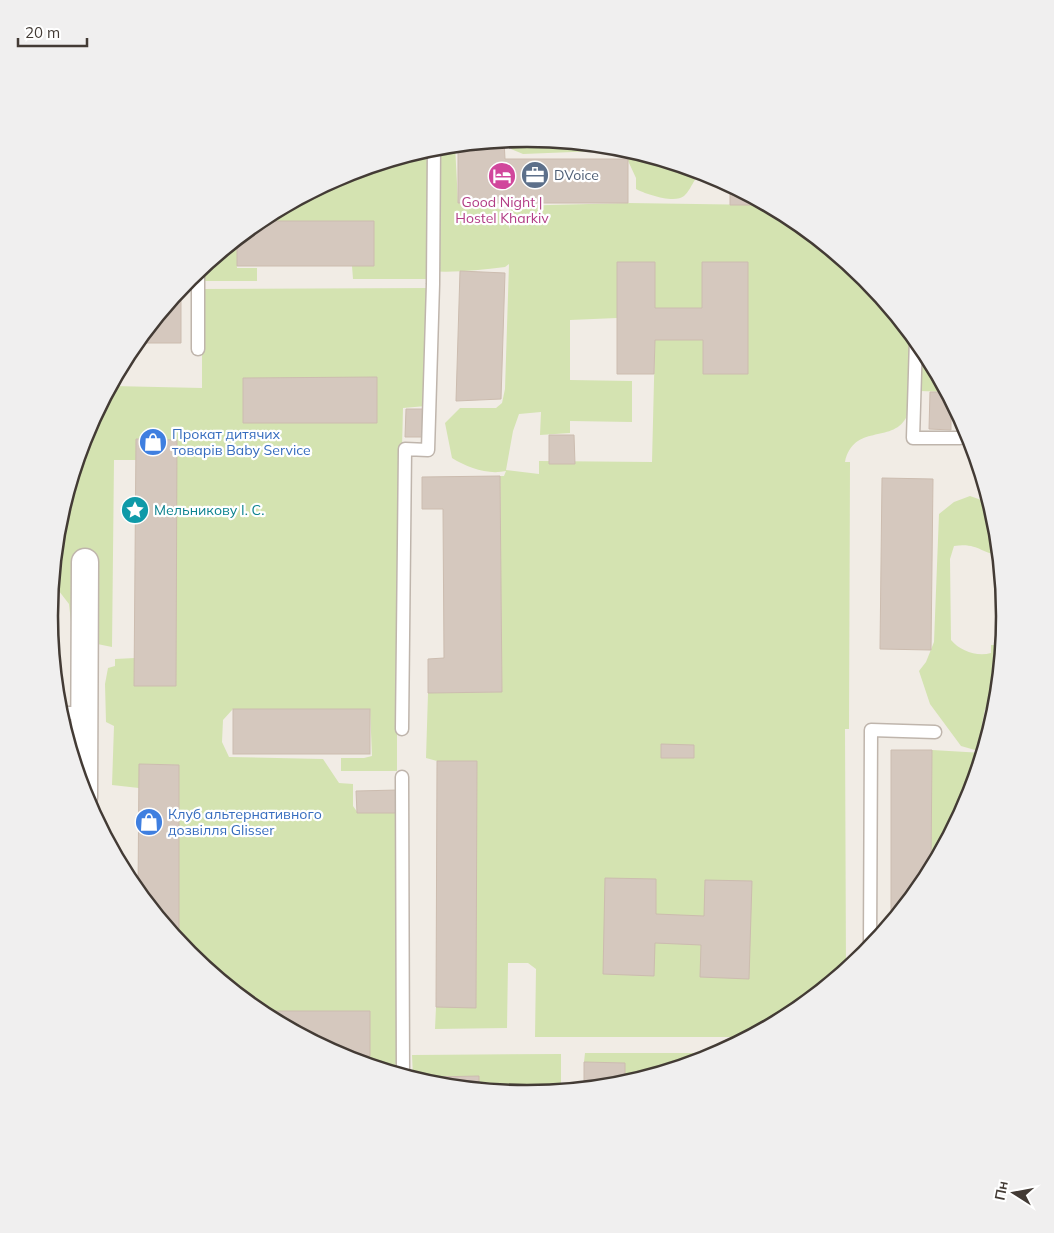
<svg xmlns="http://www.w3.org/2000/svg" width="1054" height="1233" viewBox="0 0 1054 1233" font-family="Mulish,sans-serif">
<rect width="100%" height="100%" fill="#f1ece5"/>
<g fill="#d4e3b1" fill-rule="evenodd">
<path d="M 527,138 L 621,148 L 704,173 C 692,178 693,188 684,196 C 675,204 645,194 636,189 L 636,178 L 623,150 L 523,154 L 511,149 L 511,140 Z"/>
<path d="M 455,145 L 458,203 L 496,208 L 504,211 L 510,229 L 511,206 L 628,203 L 767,205 L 793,219 L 865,279 L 910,333 C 909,348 911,408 906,418 C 891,444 854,423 845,462 L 850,462 L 849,729 L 845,729 L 846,970 L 792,1014 L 749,1037 L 535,1037 L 536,969 L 528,963 L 508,963 L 507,1028 L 435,1029 L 436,1007 L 476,1007 L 477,761 L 437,761 L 426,758 L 428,693 L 502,692 L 500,476 L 504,476 L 506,471 C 488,475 468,468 452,458 L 445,423 L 460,408 L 496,408 L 502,403 L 505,389 L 509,264 L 505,267 C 480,270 453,273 429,271 L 428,279 L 353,279 L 352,266 L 374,266 L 374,221 L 259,221 L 344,175 L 434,147 ZM 617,262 L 655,308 L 702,308 L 702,262 L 748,263 L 748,374 L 703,374 L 703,340 L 655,340 L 652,462 L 539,461 L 539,474 L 506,470 L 513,431 L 519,414 L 541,412 L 540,435 L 570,433 L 570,421 L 632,422 L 632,381 L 570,380 L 570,320 L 617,318 Z"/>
<polygon points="237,239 237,268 257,268 257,281 202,281 202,267"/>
<polygon points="430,288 426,406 403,408 397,652 397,771 341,771 341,758 364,758 372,756 370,709 233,709 223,720 222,742 229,757 323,759 339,783 353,784 353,806 358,813 398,813 397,1074 344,1058 261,1014 189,954 179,942 179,765 139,764 139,788 112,785 114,726 106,722 105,684 108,668 115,666 115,659 135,658 135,686 176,686 176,440 136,439 136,460 114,460 112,647 78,640 71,622 69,604 52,582 58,523 85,433 112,383 113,386 202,388 202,289"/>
<polygon points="921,347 925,351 947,392 920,391"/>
<path d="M 970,496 L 990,503 L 996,523 L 999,554 C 982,555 979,542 954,546 L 950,559 L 951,640 C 960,651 977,657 991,653 L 991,645 L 1002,645 L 996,710 L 988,735 L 988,707 L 985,709 L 982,724 L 985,746 L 975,750 L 961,746 L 930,704 L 919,671 L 926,662 L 934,642 L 939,514 L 954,502 Z"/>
<polygon points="932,750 983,753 969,800 931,869"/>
<polygon points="585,1053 713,1053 714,1056 625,1084 625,1063 584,1062"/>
<polygon points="561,1054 561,1091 527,1095 479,1090 479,1076 413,1077 412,1055"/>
</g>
<g fill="#d5c8be" stroke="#ccbcaf">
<polygon points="504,140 505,159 628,159 628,203 458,203 458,145"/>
<polygon points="730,185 767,205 730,205"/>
<polygon points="259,221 374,221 374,266 237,266 237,239"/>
<polygon points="617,262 655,262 655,308 702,308 702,262 748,262 748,374 703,374 703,340 655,340 654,374 617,374"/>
<polygon points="460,271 505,273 501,399 456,401"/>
<polygon points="181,288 181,343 135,343"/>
<polygon points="377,377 377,423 243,423 243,378"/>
<polygon points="930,392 947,392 951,401 951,430 929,429"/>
<polygon points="406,409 424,409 424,437 405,437"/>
<polygon points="549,435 574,435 575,464 549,464"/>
<polygon points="136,439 177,440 176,686 134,686"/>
<polygon points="500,476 502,692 428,693 428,659 444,658 443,509 422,509 422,477"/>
<polygon points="882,478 933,479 931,650 880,649"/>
<rect x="233" y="709" width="137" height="45"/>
<polygon points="988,709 996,709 988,735"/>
<polygon points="661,744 694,745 694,758 661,758"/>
<polygon points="891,750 932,750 931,869 924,882 891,924"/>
<polygon points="437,761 477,761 476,1008 436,1007"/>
<polygon points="139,764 179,765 179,942 138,893"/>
<polygon points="398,790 398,813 357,813 356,791"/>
<polygon points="605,878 656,879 656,914 704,916 705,880 752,881 749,979 700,977 701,945 655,943 654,976 603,974"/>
<polygon points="257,1011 370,1011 370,1056 339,1056"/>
<polygon points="584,1062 625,1063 625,1084 584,1089"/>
<polygon points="479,1076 479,1090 434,1086 434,1077"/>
</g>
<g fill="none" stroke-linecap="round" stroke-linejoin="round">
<defs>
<g id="service">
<polyline points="198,271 198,349"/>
<polyline points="916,340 913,438 960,438"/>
<polyline points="59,713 85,713"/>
<polyline points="402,729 405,449 428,450 433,284 434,147"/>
<polyline points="402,777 403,1076"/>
<polyline points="870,948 871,730 935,732"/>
</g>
<polyline id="minor" points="84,797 85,562"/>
</defs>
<use href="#service" stroke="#bfb5ac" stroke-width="15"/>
<use href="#minor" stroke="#bfb5ac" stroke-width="29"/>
<use href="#service" stroke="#fff" stroke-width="12"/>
<use href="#minor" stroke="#fff" stroke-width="26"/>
</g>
<defs>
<symbol id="office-disc" viewBox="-11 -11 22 22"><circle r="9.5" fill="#5c6f8a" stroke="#fff"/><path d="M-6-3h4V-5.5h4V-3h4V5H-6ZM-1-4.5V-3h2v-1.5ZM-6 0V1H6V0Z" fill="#fff"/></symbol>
<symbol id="hotel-disc" viewBox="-11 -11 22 22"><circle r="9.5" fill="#d1479c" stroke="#fff"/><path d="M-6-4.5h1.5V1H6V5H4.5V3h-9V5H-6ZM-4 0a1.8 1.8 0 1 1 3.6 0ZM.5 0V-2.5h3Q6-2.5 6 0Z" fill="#fff"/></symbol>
<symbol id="shop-disc" viewBox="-11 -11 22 22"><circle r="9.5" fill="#3f7fe0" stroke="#fff"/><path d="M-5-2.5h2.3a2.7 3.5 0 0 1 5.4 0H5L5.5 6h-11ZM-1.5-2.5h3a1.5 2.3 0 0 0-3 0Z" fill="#fff"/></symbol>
<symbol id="sight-disc" viewBox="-11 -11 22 22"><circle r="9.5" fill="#0f9aa8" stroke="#fff"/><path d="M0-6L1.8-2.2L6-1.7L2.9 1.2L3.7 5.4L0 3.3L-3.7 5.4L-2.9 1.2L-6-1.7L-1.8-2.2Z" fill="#fff"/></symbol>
</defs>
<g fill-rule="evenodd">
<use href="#office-disc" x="519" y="159" width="32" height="32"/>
<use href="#hotel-disc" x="486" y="160" width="32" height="32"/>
<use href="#shop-disc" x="137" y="426" width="32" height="32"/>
<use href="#sight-disc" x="119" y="494" width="32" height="32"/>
<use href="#shop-disc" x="133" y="806" width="32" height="32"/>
</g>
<g text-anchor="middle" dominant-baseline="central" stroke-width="4.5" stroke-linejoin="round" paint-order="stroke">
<g font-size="14" fill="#4e5e75" stroke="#fff" text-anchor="start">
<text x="554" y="175">DVoice</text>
</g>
<g font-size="14" fill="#b23c85" stroke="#fff">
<text x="502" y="202">Good Night |<tspan x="502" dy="16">Hostel Kharkiv</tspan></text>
</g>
<g font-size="14" fill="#366cbe" stroke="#fff" text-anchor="start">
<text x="172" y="434">Прокат дитячих<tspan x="172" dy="16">товарів Baby Service</tspan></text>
<text x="168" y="814">Клуб альтернативного<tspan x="168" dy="16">дозвілля Glisser</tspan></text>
</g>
<g font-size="14" fill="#0d838f" stroke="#fff" text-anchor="start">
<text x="154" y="510">Мельникову І. С.</text>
</g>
</g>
<path d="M0 0H1054V1233H0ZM58 616a469 469 0 1 1 938 0a469 469 0 1 1-938 0Z" fill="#f0efef" fill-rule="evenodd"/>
<path fill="none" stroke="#433b35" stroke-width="2.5" d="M58 616a469 469 0 1 1 938 0a469 469 0 1 1-938 0Z"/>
<g transform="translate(1014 1193) rotate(281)" stroke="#ffffff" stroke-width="4" paint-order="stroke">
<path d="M0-4L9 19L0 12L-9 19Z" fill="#433b35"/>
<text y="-8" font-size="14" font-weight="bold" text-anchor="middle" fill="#433b35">Пн</text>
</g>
<path d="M18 38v8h69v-8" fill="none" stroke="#433b35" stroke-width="2.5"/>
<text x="25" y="38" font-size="15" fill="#433b35" stroke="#ffffff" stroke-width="4" paint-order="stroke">20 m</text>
</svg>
